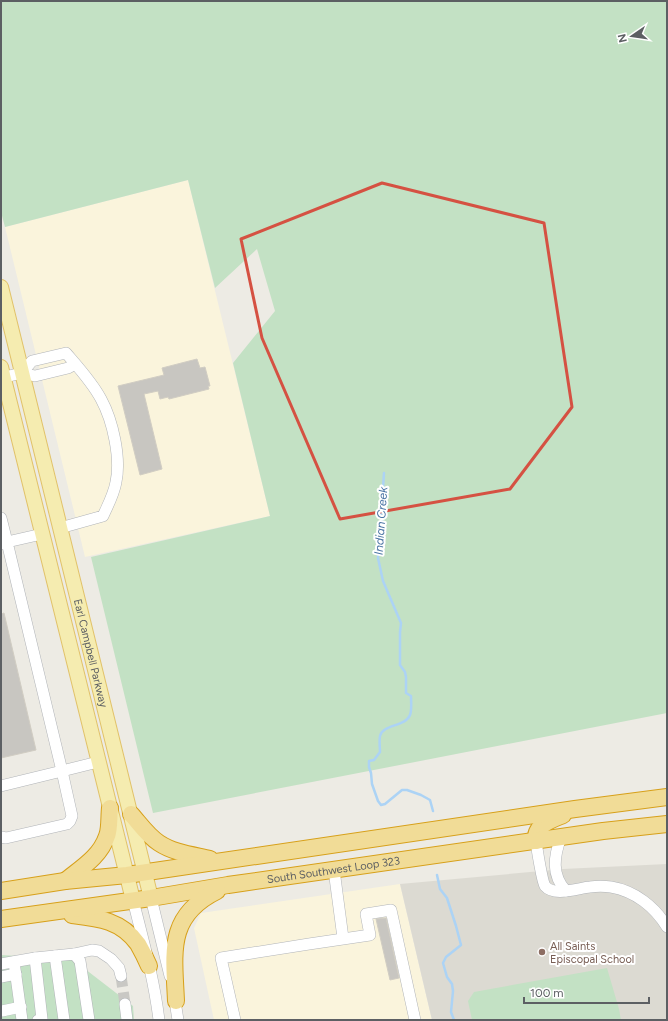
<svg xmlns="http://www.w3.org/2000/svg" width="668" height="1021" viewBox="0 0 668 1021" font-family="Figtree,sans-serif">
<rect width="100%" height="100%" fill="#edebe4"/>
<g fill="#faf4dc">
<polygon points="188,180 270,516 85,557 5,227"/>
<polygon points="400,884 432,1020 214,1020 194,928 201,913"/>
</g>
<polygon fill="#dcdad2" points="667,864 667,1020 432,1020 400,884 563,869"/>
<g fill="#c3e1c4">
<polygon points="1,1 667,1 667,713 153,813 91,557 270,516 233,363 275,311 257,249 215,288 188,180 5,227 1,212"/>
<polygon points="1,955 72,959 133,1006 134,1020 1,1020"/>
<polygon points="607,968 619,1009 621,1020 472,1020 468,1001 474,992"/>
</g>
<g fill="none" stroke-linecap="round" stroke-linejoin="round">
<g stroke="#acd3f5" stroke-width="2.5">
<path d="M 384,473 L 381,517 L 383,525 L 378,543 L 379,547 L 378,558 L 383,581 L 401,623 L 400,632 L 400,665 L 405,672 L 406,677 L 406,693 L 411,696 C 411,702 412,710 410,715 C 405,727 383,724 380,736 C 379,741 380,748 380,752 L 374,760 L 369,761 L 369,767 L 371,773 L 372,784 L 378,801 L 381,805 L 385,804 L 402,790 L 407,790 L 421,795 L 430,800 L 433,811"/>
<polyline points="437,875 440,889 447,898 456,926 461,945 446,957 443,963 447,977 452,984 453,991 451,1012 454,1020"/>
</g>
</g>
<g fill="#c8c6c1" stroke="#d1cdc3">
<polygon points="197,359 200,368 205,367 210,386 208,386 209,389 169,399 168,397 160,399 158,391 144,394 162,469 140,475 118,386 164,375 162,368"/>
<polygon points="4,613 36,750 1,758 1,614"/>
<polygon points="386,918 399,978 390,980 376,919"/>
</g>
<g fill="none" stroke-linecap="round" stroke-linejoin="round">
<polyline stroke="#c9c8c4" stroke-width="11" stroke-dasharray="11 5.5" stroke-linecap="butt" points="121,976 125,1004"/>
<defs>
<g id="minor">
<path d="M 22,373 L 32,361 L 66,353 C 78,367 92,382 101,399 C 113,421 121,458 116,482 C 114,494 108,505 103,516 L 60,528"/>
<polyline points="1,378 22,373 35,376 68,368 75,364"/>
<polyline points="1,518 7,542 1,544"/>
<polyline points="42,534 7,542 62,771 98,762"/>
<polyline points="1,786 62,771 72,816 70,821 67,824 6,838 1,837"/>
<path d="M 561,837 C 554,856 551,875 566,891"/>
<path d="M 536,841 C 537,849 542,881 545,886 C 554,897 578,888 590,887 C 597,886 604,886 611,887 C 635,891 655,907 667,927"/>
<polyline points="334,870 343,938"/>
<polyline points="151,898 170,976"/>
<path d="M 133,900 C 143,940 154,979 159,1020"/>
<polyline points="74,954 92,950 99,951 111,959 119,968 121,976"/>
<polyline points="55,956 64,1020"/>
<polyline points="14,962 22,1020"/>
<polyline points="1,964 35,958"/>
<polyline points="1,977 16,974"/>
<polyline points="174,995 178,1020"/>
<polyline points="125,1004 127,1020"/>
<polyline points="2,1011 21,1007"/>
<polyline points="38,1020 42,1019 35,958 74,954 80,961 89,1020"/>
<polyline points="235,1020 221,958 309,944 370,935 366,914 391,910 415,1020"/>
</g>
<g id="major">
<path id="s1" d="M 1,287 L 151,898"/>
<polyline points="1,367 133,900"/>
</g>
<g id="highway">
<path d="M 131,814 C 140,824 148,836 159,843 C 174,853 193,855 210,859"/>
<path d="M 536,841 C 534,825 551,820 563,815"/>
<path d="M 65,881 C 81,868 100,857 107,836 C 110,829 109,816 110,808"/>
<polyline points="1,891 65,881 127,875 575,809 667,797"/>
<path d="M 72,915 C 98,918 121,920 138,944 C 142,951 146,959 149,966"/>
<path id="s2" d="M 1,919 L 151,898 L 228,885 L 603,831 L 667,824"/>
<path d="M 176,1001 C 174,954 166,916 217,891"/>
</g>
</defs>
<use href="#minor" stroke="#b1b4b8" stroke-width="12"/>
<use href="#major" stroke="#e1c269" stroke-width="16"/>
<use href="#highway" stroke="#d7a01a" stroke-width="18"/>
<use href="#minor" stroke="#fff" stroke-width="11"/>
<use href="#major" stroke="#f5ecb0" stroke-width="14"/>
<use href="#highway" stroke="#f1dc97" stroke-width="16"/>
</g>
<path fill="none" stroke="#d55142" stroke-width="3" stroke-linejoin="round" d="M 382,183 L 544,223 L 572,407 L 510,489 L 340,519 L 262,338 L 241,239 Z"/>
<circle fill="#8d6e63" stroke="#fff" stroke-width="1.5" cx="542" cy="952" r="4"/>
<g text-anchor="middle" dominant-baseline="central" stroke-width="4" stroke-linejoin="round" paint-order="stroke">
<g font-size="11" fill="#5c5f63" stroke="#fff">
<text stroke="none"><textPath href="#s1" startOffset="377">Earl Campbell Parkway</textPath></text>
<text stroke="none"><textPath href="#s2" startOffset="336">South Southwest Loop 323</textPath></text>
</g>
<g font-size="11" fill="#785e54" stroke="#fff" text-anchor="start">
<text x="550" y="946">All Saints<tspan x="550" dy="13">Episcopal School</tspan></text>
</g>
<g font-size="12" font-style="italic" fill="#4c75a5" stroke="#fff">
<text transform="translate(381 521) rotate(-86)">Indian Creek</text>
</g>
</g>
<rect width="668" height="1021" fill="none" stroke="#5c5f63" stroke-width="4"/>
<g transform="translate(632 36) rotate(257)" stroke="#ffffff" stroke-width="3" paint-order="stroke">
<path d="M0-3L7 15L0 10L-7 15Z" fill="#5c5f63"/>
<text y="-6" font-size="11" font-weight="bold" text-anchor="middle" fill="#5c5f63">N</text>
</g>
<path d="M524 997v6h125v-6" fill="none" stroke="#5c5f63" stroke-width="2"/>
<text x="530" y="997" font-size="12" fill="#5c5f63" stroke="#ffffff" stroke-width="3" paint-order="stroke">100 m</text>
</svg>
